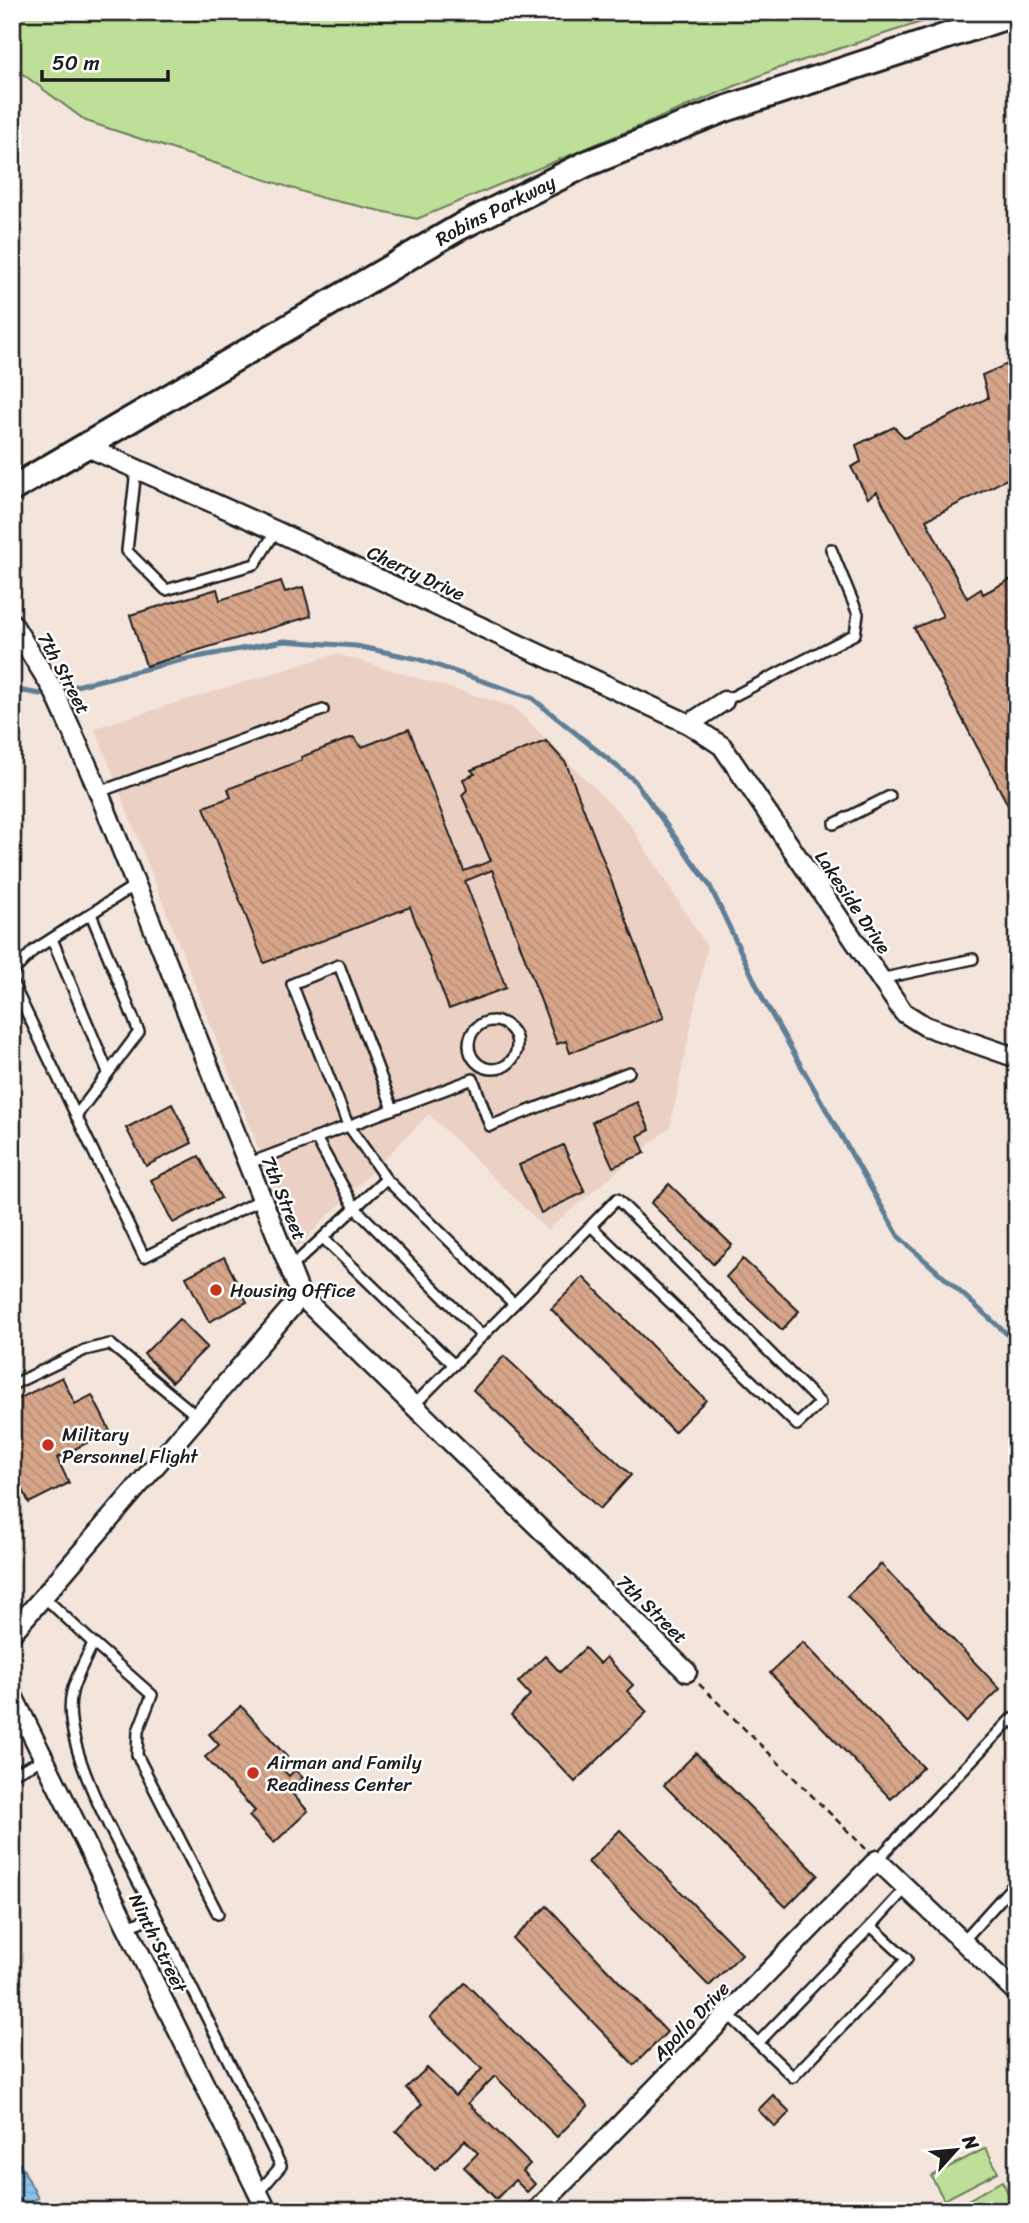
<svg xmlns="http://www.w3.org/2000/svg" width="1029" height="2223" viewBox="0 0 1029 2223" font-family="Sriracha,sans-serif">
<defs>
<pattern id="water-rules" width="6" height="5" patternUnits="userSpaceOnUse" patternTransform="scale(1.75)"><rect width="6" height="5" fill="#8ac1e8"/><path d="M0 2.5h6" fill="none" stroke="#76a5c6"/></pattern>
<pattern id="building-back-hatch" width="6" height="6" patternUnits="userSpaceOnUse" patternTransform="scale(1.75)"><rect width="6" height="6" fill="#d7a68a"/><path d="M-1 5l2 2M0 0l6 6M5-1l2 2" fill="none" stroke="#b88e76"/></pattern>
</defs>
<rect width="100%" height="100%" fill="#f3e4dc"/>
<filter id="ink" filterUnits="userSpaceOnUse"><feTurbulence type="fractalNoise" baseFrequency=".0143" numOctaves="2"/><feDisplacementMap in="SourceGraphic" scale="14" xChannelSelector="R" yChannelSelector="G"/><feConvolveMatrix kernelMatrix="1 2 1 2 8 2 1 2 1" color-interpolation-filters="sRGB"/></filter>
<g filter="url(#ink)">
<polygon fill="#ebd1c3" points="337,654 514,707 629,823 707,947 670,1127 547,1230 429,1114 297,1247 95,728"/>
<g fill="#bddf98" stroke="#6c7e5a" stroke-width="2">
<polygon points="12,12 952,12 776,69 417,219 322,198 86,121 12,66"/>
<polygon points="986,2148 998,2172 944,2200 931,2176"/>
<polygon points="1002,2181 1015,2206 1007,2211 948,2211"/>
</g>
<polygon fill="url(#water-rules)" stroke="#5e7f96" stroke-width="2" points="20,2163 38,2198 12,2211 12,2166"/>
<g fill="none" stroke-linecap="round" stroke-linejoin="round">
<g stroke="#5e7f96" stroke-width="5">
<polyline points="68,688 186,659 284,641 356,646 418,659 532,698 634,780 710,886 764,1001 899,1237 1017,1343"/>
<polyline points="12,689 40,694"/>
</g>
</g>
<g fill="url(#building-back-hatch)" stroke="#1c1c1c" stroke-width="2">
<polygon points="1017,360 1017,474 926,520 967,598 981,589 983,594 1017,576 1017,822 914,628 943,616 877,492 868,498 851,467 861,462 856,445 894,427 905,438 988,398 982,375"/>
<polygon points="281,581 285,592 303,587 311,616 146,666 130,615 217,589 220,600"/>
<polygon points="409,729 464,871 491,861 462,795 467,790 463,779 475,774 471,770 546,741 566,763 664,1018 570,1053 566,1041 557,1044 492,870 465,881 506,988 449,1009 410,907 264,963 204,807 231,797 228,789 302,760 301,757 353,737 362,747"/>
<polygon points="637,1102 650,1130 638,1136 645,1153 613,1167 592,1122"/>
<polygon points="172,1104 192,1143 146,1166 126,1128"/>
<polygon points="563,1145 585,1192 541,1213 519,1165"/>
<polygon points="199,1156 221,1198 173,1223 151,1180"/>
<polygon points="669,1184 732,1245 713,1264 651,1203"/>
<polygon points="224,1257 247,1302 209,1322 186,1277"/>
<polygon points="743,1259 799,1311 782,1330 726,1277"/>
<polygon points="583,1277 706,1400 674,1432 551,1309"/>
<polygon points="179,1319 207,1347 172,1382 144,1354"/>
<polygon points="504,1356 631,1475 600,1509 473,1390"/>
<polygon points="62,1377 75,1404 92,1395 110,1431 57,1458 69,1483 29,1503 23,1490 12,1496 12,1402"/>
<polygon points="881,1564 1000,1689 966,1722 847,1596"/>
<polygon points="803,1642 923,1767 891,1799 770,1673"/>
<polygon points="585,1648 600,1664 606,1657 633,1685 627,1691 647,1712 575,1782 511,1715 530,1695 518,1682 545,1656 560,1672"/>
<polygon points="241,1706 287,1757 278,1765 289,1776 295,1770 303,1778 289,1790 308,1811 274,1843 249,1816 255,1811 205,1757 219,1745 209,1734"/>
<polygon points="696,1753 818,1875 786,1907 664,1785"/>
<polygon points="620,1830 742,1954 709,1986 588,1862"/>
<polygon points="12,1835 20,1851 12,1855"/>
<polygon points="547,1906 667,2032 634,2065 513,1939"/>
<polygon points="465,1983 588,2106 557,2137 495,2076 468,2103 530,2164 523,2171 535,2184 527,2192 515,2180 496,2199 464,2167 478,2153 465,2140 435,2170 396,2131 422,2104 406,2088 427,2068 455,2096 482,2069 430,2018"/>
<polygon points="773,2095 790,2112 775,2127 758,2110"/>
</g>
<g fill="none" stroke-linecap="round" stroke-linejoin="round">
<defs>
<g id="lane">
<polyline points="136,470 127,551 166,590 255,564 276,531"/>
<polyline points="724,701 855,634 858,614 831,549"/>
<polyline points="99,792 323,710"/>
<polyline points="834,824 890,796"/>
<polyline points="52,939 108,1072"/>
<polyline points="12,973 34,950 137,884"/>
<polyline points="880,979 973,959"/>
<polyline points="12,982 144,1257 262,1199"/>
<circle cx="493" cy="1045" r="24"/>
<polyline points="393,1109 339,965 292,984 348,1125 386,1179 514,1304 413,1406"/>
<polyline points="76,1116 139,1032 91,914"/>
<polyline points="316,1138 355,1208 482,1336"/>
<polyline points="247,1164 473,1079 490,1126 629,1072"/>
<polyline points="323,1238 454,1365"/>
<polyline points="290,1268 386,1179"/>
<polyline points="514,1304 617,1199 820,1403 797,1425 591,1226"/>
<polyline points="12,1385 85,1350 110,1344 198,1417"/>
<path d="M 44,1597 L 93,1643 C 86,1659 76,1676 72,1692 C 58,1747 129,1863 155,1914"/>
<polyline points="93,1643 152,1695 138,1731 137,1755 218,1914"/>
<polyline points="12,1774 44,1759"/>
<polyline points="877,1860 1011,1719 1017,1725"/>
<polyline points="128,1928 155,1914 281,2166 258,2193"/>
<polyline points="962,1942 1017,1881"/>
<polyline points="728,2014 793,2077 907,1959 871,1926 906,1888"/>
<polyline points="758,2043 871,1926"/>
</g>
<g id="street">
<polyline points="85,446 276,531 689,724 724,701"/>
<polyline points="12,623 54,691 95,783 301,1296 687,1672"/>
<polyline points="689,724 722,746 903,1012 925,1026 1017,1058"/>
<polyline points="12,1633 301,1296"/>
<polyline points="12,1694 267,2211"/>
<polyline points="536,2211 877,1860 1017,1993"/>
</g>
<g id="secondary">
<path id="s1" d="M 12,489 L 458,228 L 586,164 L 725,109 L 1017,13"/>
</g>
</defs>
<use href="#lane" stroke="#1c1c1c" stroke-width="14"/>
<use href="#street" stroke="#1c1c1c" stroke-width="23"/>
<use href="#secondary" stroke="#1c1c1c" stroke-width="30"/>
<polyline stroke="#1c1c1c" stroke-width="2.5" stroke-dasharray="7 5" stroke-linecap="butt" points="699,1684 866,1849"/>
<use href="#lane" stroke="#fff" stroke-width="9"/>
<use href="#street" stroke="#fff" stroke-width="18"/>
<use href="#secondary" stroke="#fff" stroke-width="24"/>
</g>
</g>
<g fill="#c8321e" stroke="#fff" stroke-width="2.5">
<circle cx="216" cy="1290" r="7"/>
<circle cx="48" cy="1445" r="7"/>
<circle cx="253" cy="1773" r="7"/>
</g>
<g text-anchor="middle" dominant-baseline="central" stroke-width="5" stroke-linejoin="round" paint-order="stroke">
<g font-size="19" fill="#1c1c1c" stroke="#fff">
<text stroke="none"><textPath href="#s1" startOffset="558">Robins Parkway</textPath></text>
<text transform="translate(416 573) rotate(25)">Cherry Drive</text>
<text transform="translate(64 673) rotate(62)">7th Street</text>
<text transform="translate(853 902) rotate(56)">Lakeside Drive</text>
<text transform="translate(284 1198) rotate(68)">7th Street</text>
<text transform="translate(652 1609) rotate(44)">7th Street</text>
<text transform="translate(158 1943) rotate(64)">Ninth Street</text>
<text transform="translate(691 2021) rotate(-46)">Apollo Drive</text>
</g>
<g font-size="19" fill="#1c1c1c" stroke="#fff" text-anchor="start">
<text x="230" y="1290">Housing Office</text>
<text x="62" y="1434">Military<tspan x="62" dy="22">Personnel Flight</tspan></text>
<text x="267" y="1762">Airman and Family<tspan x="267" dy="22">Readiness Center</tspan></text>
</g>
</g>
<rect width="1029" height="2223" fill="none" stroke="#fff" stroke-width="42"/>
<rect x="21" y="21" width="987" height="2181" fill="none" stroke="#1c1c1c" stroke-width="2.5" filter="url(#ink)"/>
<g transform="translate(956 2150) rotate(63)" stroke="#ffffff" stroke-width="5" paint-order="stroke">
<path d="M0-5L12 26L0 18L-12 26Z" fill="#1c1c1c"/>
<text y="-10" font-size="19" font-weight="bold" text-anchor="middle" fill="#1c1c1c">N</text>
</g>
<path d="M42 70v10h126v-10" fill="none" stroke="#1c1c1c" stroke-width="3.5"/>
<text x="52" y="70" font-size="21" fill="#1c1c1c" stroke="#ffffff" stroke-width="5" paint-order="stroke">50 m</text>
</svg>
